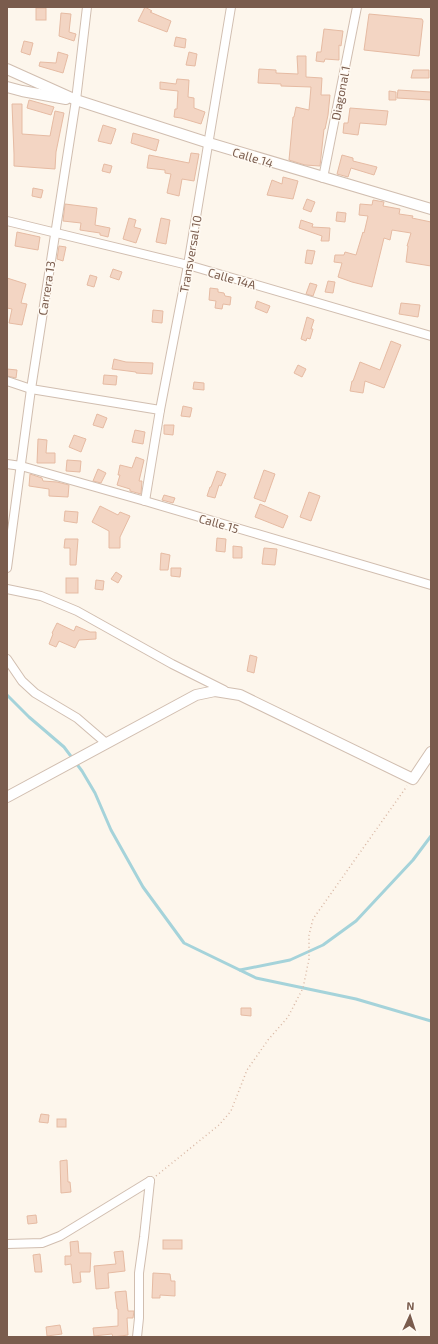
<svg xmlns="http://www.w3.org/2000/svg" width="438" height="1344" viewBox="0 0 438 1344" font-family="'Exo 2',sans-serif">
<rect width="100%" height="100%" fill="#fdf6ec"/>
<g fill="none" stroke-linecap="round" stroke-linejoin="round">
<g stroke="#a5d3da" stroke-width="3">
<polyline points="7,695 29,717 64,747 82,771 95,793 111,830 143,887 184,943 256,978 356,999 431,1021"/>
<polyline points="240,970 290,960 323,945 356,921 413,860 431,836"/>
</g>
</g>
<g fill="#f3d5c3" stroke="#e6bba3">
<polygon points="145,7 152,11 150,12 171,21 167,32 138,21"/>
<rect x="36" y="8" width="10" height="12"/>
<polygon points="61,13 71,14 69,32 76,34 74,41 59,36"/>
<polygon points="369,14 422,19 423,21 419,56 364,50"/>
<polygon points="324,29 343,31 341,46 339,45 339,60 325,59 324,62 316,61 317,52 321,52"/>
<polygon points="176,37 186,39 185,48 174,46"/>
<polygon points="24,41 33,43 30,55 21,52"/>
<polygon points="58,52 68,55 63,73 39,66 40,62 56,63"/>
<polygon points="189,52 197,54 195,66 186,65"/>
<polygon points="297,56 306,56 306,77 322,78 321,95 330,95 328,115 325,129 324,129 320,166 305,165 289,160 293,117 294,117 296,107 309,110 311,87 281,86 281,84 258,83 259,69 276,70 276,73 298,74"/>
<polygon points="413,70 429,70 429,78 411,78"/>
<polygon points="177,79 189,80 188,97 194,98 194,108 205,112 201,124 181,118 174,117 175,109 177,109 178,91 160,89 160,82 176,84"/>
<polygon points="398,90 431,92 431,100 397,98"/>
<polygon points="389,91 396,92 396,100 389,100"/>
<polygon points="29,100 54,107 51,115 27,108"/>
<polygon points="12,104 22,104 22,134 50,136 55,111 64,113 56,152 55,169 14,166 14,154"/>
<polygon points="350,108 388,111 386,125 360,123 358,135 343,133 344,123 348,123"/>
<polygon points="103,125 116,129 111,144 98,141"/>
<polygon points="133,133 159,140 156,151 131,143"/>
<polygon points="191,153 199,154 194,181 182,179 179,196 167,193 171,174 165,173 165,170 147,168 149,155 189,163"/>
<polygon points="342,155 353,158 353,161 377,167 374,175 351,168 348,177 337,174"/>
<polygon points="104,164 112,166 110,173 102,171"/>
<polygon points="283,177 298,181 293,199 267,195 272,180 282,184"/>
<polygon points="33,188 43,190 41,198 32,196"/>
<polygon points="307,199 315,202 311,212 303,209"/>
<polygon points="373,200 384,202 383,206 400,209 399,214 413,216 412,218 431,222 431,266 406,262 408,246 407,246 411,233 392,230 390,240 384,238 372,287 352,282 338,277 342,263 334,262 335,255 344,255 345,252 356,255 363,232 364,233 368,216 359,215 360,204 372,205"/>
<polygon points="65,204 97,208 95,225 110,228 108,237 100,235 100,233 80,230 81,223 63,221"/>
<polygon points="337,212 346,213 345,222 336,221"/>
<polygon points="129,218 136,220 134,227 141,229 136,243 123,239"/>
<polygon points="161,218 170,220 166,244 156,242"/>
<polygon points="301,220 313,224 312,227 330,228 329,241 321,241 322,236 299,228"/>
<polygon points="17,232 40,237 38,250 15,246"/>
<polygon points="59,246 66,247 63,261 57,259"/>
<polygon points="307,250 315,251 312,264 305,263"/>
<polygon points="113,269 122,272 119,280 110,277"/>
<polygon points="90,275 97,277 94,287 87,285"/>
<polygon points="7,278 26,284 21,303 27,304 22,325 9,323 12,309 7,308"/>
<polygon points="328,281 335,282 333,293 325,292"/>
<polygon points="310,283 317,285 313,296 306,294"/>
<polygon points="210,288 218,289 218,292 224,293 225,296 231,297 230,305 223,304 222,309 215,308 216,301 209,300"/>
<polygon points="257,301 270,306 267,313 255,308"/>
<polygon points="401,303 420,305 418,317 399,314"/>
<polygon points="153,310 163,311 162,323 152,322"/>
<polygon points="307,317 314,320 311,329 313,329 310,339 307,338 306,341 301,339"/>
<polygon points="391,341 401,345 384,388 365,381 363,393 350,391 352,381 353,381 360,362 380,370"/>
<polygon points="114,359 126,362 153,363 152,374 136,373 136,372 112,369"/>
<polygon points="298,365 306,369 302,377 294,373"/>
<polygon points="7,369 17,370 16,378 7,376"/>
<polygon points="104,375 117,376 116,385 103,384"/>
<polygon points="194,382 204,383 204,390 193,389"/>
<polygon points="183,406 192,408 190,417 181,416"/>
<polygon points="97,414 107,418 103,428 93,425"/>
<polygon points="164,425 174,425 173,435 164,434"/>
<polygon points="135,430 145,432 143,444 132,442"/>
<polygon points="74,435 86,439 81,452 69,447"/>
<polygon points="38,439 47,440 46,453 55,453 55,463 37,463"/>
<polygon points="136,457 144,460 139,481 142,481 141,494 130,491 130,489 117,485 120,475 118,475 120,465 132,468"/>
<polygon points="67,460 81,461 80,472 66,471"/>
<polygon points="98,469 106,473 101,483 93,481"/>
<polygon points="264,470 275,474 265,502 254,498"/>
<polygon points="217,471 226,474 221,486 219,485 215,498 207,496 210,487 211,487"/>
<polygon points="30,474 42,478 43,481 57,482 69,485 68,497 49,496 49,489 29,486"/>
<polygon points="309,492 320,496 311,521 300,517"/>
<polygon points="164,495 175,498 173,503 162,500"/>
<polygon points="260,504 288,516 283,528 255,517"/>
<polygon points="100,506 118,515 120,512 130,516 120,537 120,548 109,548 109,531 92,522"/>
<polygon points="65,511 78,512 77,523 64,521"/>
<polygon points="217,538 226,539 225,552 216,551"/>
<polygon points="65,539 78,539 76,565 70,565 70,548 64,548"/>
<polygon points="233,546 242,547 242,558 233,558"/>
<polygon points="264,548 277,549 275,565 262,564"/>
<polygon points="161,553 170,555 168,570 160,570"/>
<polygon points="171,568 181,568 180,577 171,576"/>
<polygon points="116,572 122,576 118,583 111,579"/>
<rect x="66" y="578" width="12" height="15"/>
<polygon points="96,580 104,581 103,590 95,589"/>
<polygon points="57,623 74,631 76,626 90,632 96,632 96,639 79,640 75,648 59,641 56,647 49,644 53,634 52,633"/>
<polygon points="250,655 257,657 254,673 247,671"/>
<polygon points="241,1008 251,1008 251,1016 241,1015"/>
<polygon points="41,1114 49,1115 48,1123 39,1122"/>
<rect x="57" y="1119" width="9" height="8"/>
<polygon points="67,1160 68,1182 70,1182 71,1192 61,1193 60,1161"/>
<polygon points="36,1215 37,1223 28,1224 27,1216"/>
<rect x="163" y="1240" width="19" height="9"/>
<polygon points="78,1241 79,1253 91,1253 90,1272 80,1272 81,1282 73,1283 71,1264 65,1265 65,1256 71,1256 70,1242"/>
<polygon points="123,1251 125,1271 108,1273 109,1288 96,1289 94,1266 116,1264 114,1252"/>
<polygon points="40,1254 42,1272 35,1272 33,1255"/>
<polygon points="153,1273 170,1274 171,1281 175,1281 175,1296 160,1295 160,1298 152,1298"/>
<polygon points="126,1291 128,1311 134,1311 133,1318 127,1318 128,1335 113,1337 112,1334 94,1336 93,1328 118,1326 118,1309 117,1309 115,1292"/>
<polygon points="60,1325 62,1334 47,1336 46,1327"/>
</g>
<g fill="none" stroke-linecap="round" stroke-linejoin="round">
<defs>
<g id="minor">
<polyline points="323,178 357,7"/>
<polyline points="7,221 188,265 431,336"/>
<polyline points="7,381 31,389 160,410"/>
<polyline points="7,464 21,466 145,501 431,585"/>
<polyline points="145,501 160,410 188,265 231,7"/>
<polyline points="7,568 31,389 76,100 87,7"/>
<polyline points="7,589 41,596 77,611 172,664 224,690"/>
<polyline points="7,659 22,681 35,693 77,718 106,743"/>
<polyline points="7,1244 42,1243 60,1236 150,1181"/>
<polyline points="137,1337 139,1318 139,1273 144,1237 150,1181"/>
</g>
<g id="tertiary">
<polyline points="7,69 76,100 209,143 431,209"/>
<polyline points="7,87 22,91 66,99"/>
<polyline points="7,797 196,695 215,691 240,695 413,779 431,752"/>
</g>
</defs>
<use href="#minor" stroke="#d1beb0" stroke-width="10"/>
<use href="#tertiary" stroke="#d1beb0" stroke-width="12"/>
<polyline stroke="#d9b8a5" stroke-width="1.5" stroke-dasharray="1 3" stroke-linecap="butt" points="156,1176 219,1125 231,1111 247,1070 268,1040 288,1017 303,988 309,959 309,935 313,919 407,786"/>
<use href="#minor" stroke="#fff" stroke-width="8"/>
<use href="#tertiary" stroke="#fff" stroke-width="10"/>
</g>
<g text-anchor="middle" dominant-baseline="central" stroke-width="3" stroke-linejoin="round" paint-order="stroke">
<g font-size="12" fill="#7a5c4d" stroke="#fffaf3">
<text transform="translate(340 93) rotate(-79)">Diagonal 1</text>
<text transform="translate(253 157) rotate(17)">Calle 14</text>
<text transform="translate(190 254) rotate(-80)">Transversal 10</text>
<text transform="translate(232 278) rotate(16)">Calle 14A</text>
<text transform="translate(46 288) rotate(-81)">Carrera 13</text>
<text transform="translate(219 523) rotate(16)">Calle 15</text>
</g>
</g>
<rect width="438" height="1344" fill="none" stroke="#7a5c4d" stroke-width="16"/>
<g transform="translate(410 1316) rotate(3)" stroke="#fffaf3" stroke-width="3" paint-order="stroke">
<path d="M0-3L7 15L0 10L-7 15Z" fill="#7a5c4d"/>
<text y="-6" font-size="11" font-weight="bold" text-anchor="middle" fill="#7a5c4d">N</text>
</g>
</svg>
